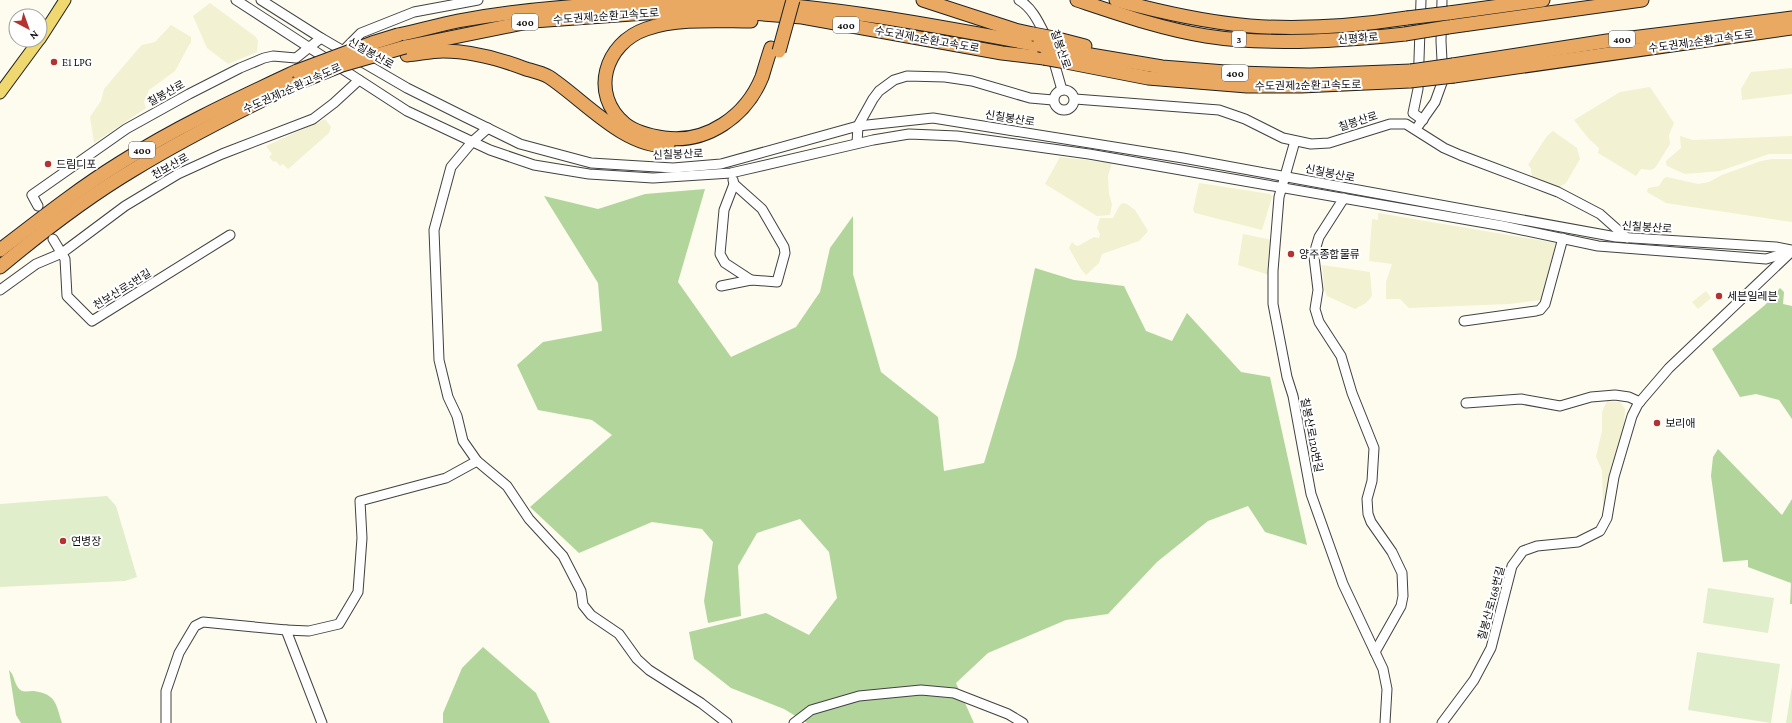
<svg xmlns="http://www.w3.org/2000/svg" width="1792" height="723" viewBox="0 0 1792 723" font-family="'Crimson Pro','Noto Sans KR',serif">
<rect width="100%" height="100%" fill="#fefcef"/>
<g fill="#f2f1d1">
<polygon points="210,3 256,37 258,41 257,52 228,64 207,48 193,16"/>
<polygon points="171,25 191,37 191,43 189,45 175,71 149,90 144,102 146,108 94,143 90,117 101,101 104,89 139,48 142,45 155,42"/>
<polygon points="1792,68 1792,94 1742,100 1741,89 1751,72"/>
<polygon points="1650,87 1674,123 1669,135 1670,144 1655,168 1651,170 1641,169 1636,176 1598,153 1599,148 1589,139 1574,120 1620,92"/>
<polygon points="325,119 331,127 329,133 288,169 283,164 280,166 276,161 274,162 269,157 272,154 266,146"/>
<polygon points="1553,131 1577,148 1580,159 1566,183 1558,188 1532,178 1531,168 1528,165 1547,136"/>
<polygon points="1680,136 1693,140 1792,136 1792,154 1769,154 1720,171 1685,174 1667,166 1666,164 1666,161 1681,148"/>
<polygon points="1060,157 1112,163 1108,176 1109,194 1112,204 1110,215 1097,216 1045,184"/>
<polygon points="1772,159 1792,159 1792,222 1672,204 1666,203 1647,192 1648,188 1659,186 1664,178 1667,177 1698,184 1709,182 1722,175 1761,161"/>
<polygon points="1199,183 1270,194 1272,197 1262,230 1195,213 1193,210"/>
<polygon points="1123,203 1127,204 1135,210 1148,231 1139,241 1102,254 1099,263 1086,275 1081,269 1069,248 1072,242 1075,245 1078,246 1094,237 1099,238 1100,234 1097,228 1100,218 1113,218 1120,205"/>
<polygon points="1378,213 1556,243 1541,300 1509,304 1409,308 1400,299 1386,299 1386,282 1392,264 1369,261 1372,219 1378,220"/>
<polygon points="1243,234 1272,240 1269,275 1238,265"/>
<polygon points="1322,265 1370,272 1372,296 1366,303 1355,309 1327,296 1324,288"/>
<polygon points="1706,291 1711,298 1698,309 1692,302"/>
<polygon points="1607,401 1620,402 1625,409 1624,425 1613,468 1605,510 1603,509 1602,470 1596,457 1602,431 1602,412"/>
</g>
<g fill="#b2d59c">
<polygon points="705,189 678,282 731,357 796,327 820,292 830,248 853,216 853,274 881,372 938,417 944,471 984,463 1016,357 1035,268 1074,280 1124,286 1146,331 1172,341 1187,313 1241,372 1270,377 1307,545 1265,532 1248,506 1208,521 1157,562 1108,614 1066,620 988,653 956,683 974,723 807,723 784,709 731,688 694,659 689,632 766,613 809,635 837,598 829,552 800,519 757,533 738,566 741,616 708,623 704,601 713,542 702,529 652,522 579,553 530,507 612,435 592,420 538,410 517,365 543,342 602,331 598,283 544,196 598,209 645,194"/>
<polygon points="1780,288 1784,292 1783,304 1792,306 1792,419 1779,400 1756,394 1740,397 1712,349 1765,305"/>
<polygon points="1718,449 1782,515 1792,499 1792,604 1790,604 1791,583 1748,567 1748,560 1723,562 1711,476 1713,457"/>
<polygon points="483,647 536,693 550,723 443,723 443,713 462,668"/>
<path d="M 9,670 C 15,675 14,687 22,691 C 25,692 31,691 34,691 C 56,694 56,704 62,723 L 21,723 L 16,715 Z"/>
</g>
<g fill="#e0eecc">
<polygon points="107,496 116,506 137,577 125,581 0,587 0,504"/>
<polygon points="1708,588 1774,598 1768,633 1703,623"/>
<polygon points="1697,652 1780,664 1771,723 1688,710"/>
<polygon points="1792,686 1792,723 1786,723"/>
</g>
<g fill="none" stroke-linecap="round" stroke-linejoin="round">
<defs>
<g id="minor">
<polyline points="236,0 407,111 490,150 534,165 589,174 653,178 731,173 873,140 909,134 957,136 1089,154 1503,226 1598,246 1766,259 1792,251"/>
<polyline points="261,0 321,38 407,88 465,117 520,144 591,163 673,168 721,164 858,126 933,118 1183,158 1616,237 1776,247 1791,250"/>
<path d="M 1019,0 C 1033,8 1040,25 1047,39"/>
<polyline points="1421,0 1418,89 1413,113 1423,120"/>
<polyline points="343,51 361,33 414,12 478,0"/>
<polyline points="1052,55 1062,90"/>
<circle cx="1064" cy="100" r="10"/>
<polyline points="1075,99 1219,110 1245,119 1283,138 1311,144 1329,143 1390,124 1406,124 1444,148 1460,155 1558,192 1600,214 1627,238"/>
<polyline points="488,128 472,142 451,167 434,230 439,360 448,397 457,416 463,441 477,461 507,486 529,519 563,556 581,591 583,605 591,615 619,634 637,659 649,670 701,703 727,723"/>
<polyline points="1416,129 1435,102 1443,80 1441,41 1442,0"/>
<polyline points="1295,141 1279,197 1273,271 1273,304 1287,377 1293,396 1311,494 1343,584 1383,669 1387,689 1385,723"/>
<polyline points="857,143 858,126 873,99 879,91 894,80 907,76 945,77 972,81 1030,98 1053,100"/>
<polyline points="733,180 734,184 724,210 720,254 725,263 751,280"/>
<polyline points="1344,198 1319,237 1316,247 1314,257 1318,290 1315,309 1319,322 1341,356 1352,393 1374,448 1372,481 1367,499 1368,514 1371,522 1392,552 1402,573 1403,596 1401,606 1375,652"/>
<polyline points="38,206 32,195 126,129 189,94 240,68 264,58 273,56 296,58 321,38"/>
<polyline points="53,239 65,259 67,296 92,321 230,235"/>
<polyline points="721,286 751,280 777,282 785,253 784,247 762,209 734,184"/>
<polyline points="0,290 36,264 62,253 125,206 178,174 222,154 313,119 334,103 359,80"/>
<polyline points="1464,321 1536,311 1540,310 1545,304 1563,238"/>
<polyline points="1466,403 1521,399 1560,406 1591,397 1615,395 1629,397 1640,402"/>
<polyline points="286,630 309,631 339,624 358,592 362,538 360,501 446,478 477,461"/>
<polyline points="166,723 166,691 179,653 195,626 203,622 286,630 322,723"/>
<polyline points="794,723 811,710 859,696 921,690 954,693 1008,714 1023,723"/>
<polyline points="1442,723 1474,680 1491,648 1512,566 1523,551 1537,546 1578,542 1600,531 1607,518 1614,477 1632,416 1638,404 1669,368 1791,252"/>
</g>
<g id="major">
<polyline points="40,39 65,0"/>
<polyline points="0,93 39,40"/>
</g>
<g id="highway">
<polyline points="923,0 1015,30 1033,34"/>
<path d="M 1077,0 C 1119,14 1162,29 1206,36 C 1269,46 1342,41 1405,34"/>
<path d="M 1116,0 C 1160,12 1205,22 1250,26 C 1303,30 1355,26 1407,18"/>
<polyline points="1449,13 1543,0"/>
<path d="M 751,21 C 718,21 677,18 646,29 C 605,43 589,94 625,124 C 635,132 651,136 664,138 C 707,144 746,116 762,77 C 765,67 768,57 771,48"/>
<polyline points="1448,27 1642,0"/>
<path d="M 398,35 C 418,31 438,25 458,21 C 556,3 656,0 756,3 C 851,9 945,28 1039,45"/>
<polyline points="1054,38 1085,46"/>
<polyline points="405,47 533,21 646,13 724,11 802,17 1002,53 1044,58"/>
<polyline points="1061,50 1162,67 1238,73 1310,75 1411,71"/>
<path d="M 407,55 C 419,54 431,51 443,51 C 471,51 500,59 526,69 C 533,71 542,73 549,77 C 584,100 623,147 668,146"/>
<polyline points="1066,62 1148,78 1247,86 1301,86 1410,81"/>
<polyline points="1453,65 1607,41 1792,18"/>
<polyline points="1454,76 1792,28"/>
<path d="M 0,250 C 39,220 78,189 120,163 C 176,127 237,99 297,71"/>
<path d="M 0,267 C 42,232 86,198 133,170 C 185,138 239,111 295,84"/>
</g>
</defs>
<use href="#minor" stroke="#414141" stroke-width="11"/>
<use href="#major" stroke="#1f1f1f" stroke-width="13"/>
<use href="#highway" stroke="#1f1f1f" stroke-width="15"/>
<use href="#minor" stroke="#fff" stroke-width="9"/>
<use href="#major" stroke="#eed86f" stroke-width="11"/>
<use href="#highway" stroke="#e9a962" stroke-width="13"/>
<defs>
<g id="highway-bridge">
<polyline points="1407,18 1449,13"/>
<polyline points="1033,34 1054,38"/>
<polyline points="1405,34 1448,27"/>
<polyline points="1039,45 1061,50"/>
<polyline points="779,51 793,0"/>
<polyline points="1044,58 1066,62"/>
<polyline points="297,71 372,43 398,35"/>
<polyline points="1411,71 1453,65"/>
<polyline points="1410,81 1454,76"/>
<polyline points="295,84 342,65 405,47"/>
</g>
</defs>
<use href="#highway-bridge" stroke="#1f1f1f" stroke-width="15" stroke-linecap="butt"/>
<use href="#highway-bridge" stroke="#e9a962" stroke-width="13"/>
</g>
<g fill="#b33330" stroke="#fff" stroke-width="1.5">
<circle cx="54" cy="62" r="4"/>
<circle cx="48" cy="164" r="4"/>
<circle cx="1291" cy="254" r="4"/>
<circle cx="1719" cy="296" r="4"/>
<circle cx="1657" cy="423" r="4"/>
<circle cx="63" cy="541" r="4"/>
</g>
<g text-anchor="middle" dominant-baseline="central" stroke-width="4" stroke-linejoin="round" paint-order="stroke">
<g fill="#fff" stroke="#565656" stroke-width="1">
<rect x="512" y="14" width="26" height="16" rx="3"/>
<rect x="833" y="17" width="26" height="16" rx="3"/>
<rect x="1232" y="31" width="14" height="16" rx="3"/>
<rect x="1609" y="31" width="26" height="16" rx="3"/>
<rect x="1222" y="65" width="26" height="16" rx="3"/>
<rect x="129" y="142" width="26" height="16" rx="3"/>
</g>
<g font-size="10" font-weight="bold" fill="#0e0e0e">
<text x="525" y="22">400</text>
<text x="846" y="25">400</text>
<text x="1239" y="39">3</text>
<text x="1622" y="39">400</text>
<text x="1235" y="73">400</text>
<text x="142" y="150">400</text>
</g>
<g font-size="11" fill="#0e0e0e" stroke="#fff">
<text transform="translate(606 16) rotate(-4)">수도권제2순환고속도로</text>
<text transform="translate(1358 38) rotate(-4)">신평화로</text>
<text transform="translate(927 39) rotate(10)">수도권제2순환고속도로</text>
<text transform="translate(1701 41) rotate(-8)">수도권제2순환고속도로</text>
<text transform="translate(1061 49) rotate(71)">칠봉산로</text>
<text transform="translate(371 53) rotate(30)">신칠봉산로</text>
<text transform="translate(1308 85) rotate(-1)">수도권제2순환고속도로</text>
<text transform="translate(292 88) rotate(-24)">수도권제2순환고속도로</text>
<text transform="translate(166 93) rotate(-29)">칠봉산로</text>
<text transform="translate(1010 118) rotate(9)">신칠봉산로</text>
<text transform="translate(1358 121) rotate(-18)">칠봉산로</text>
<text transform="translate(678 154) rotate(-2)">신칠봉산로</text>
<text transform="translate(170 166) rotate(-29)">천보산로</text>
<text transform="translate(1330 173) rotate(11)">신칠봉산로</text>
<text transform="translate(1647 227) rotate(4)">신칠봉산로</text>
<text transform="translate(122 289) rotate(-32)">천보산로5번길</text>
<text transform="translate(1312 435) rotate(79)">칠봉산로120번길</text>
<text transform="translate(1491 603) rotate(-75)">칠봉산로168번길</text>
</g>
<g font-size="11" fill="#0e0e0e" stroke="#fff" text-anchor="start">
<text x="62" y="62">E1 LPG</text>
<text x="56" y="164">드림디포</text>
<text x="1299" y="254">양주종합물류</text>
<text x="1727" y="296">세븐일레븐</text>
<text x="1665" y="423">보리애</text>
<text x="71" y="541">연병장</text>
</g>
</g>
<g transform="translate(28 28) rotate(139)"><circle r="19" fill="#ffffff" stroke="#9f9f9f"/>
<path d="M0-3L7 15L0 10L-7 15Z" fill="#b33330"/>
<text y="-6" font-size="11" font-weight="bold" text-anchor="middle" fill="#0e0e0e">N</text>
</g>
</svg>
